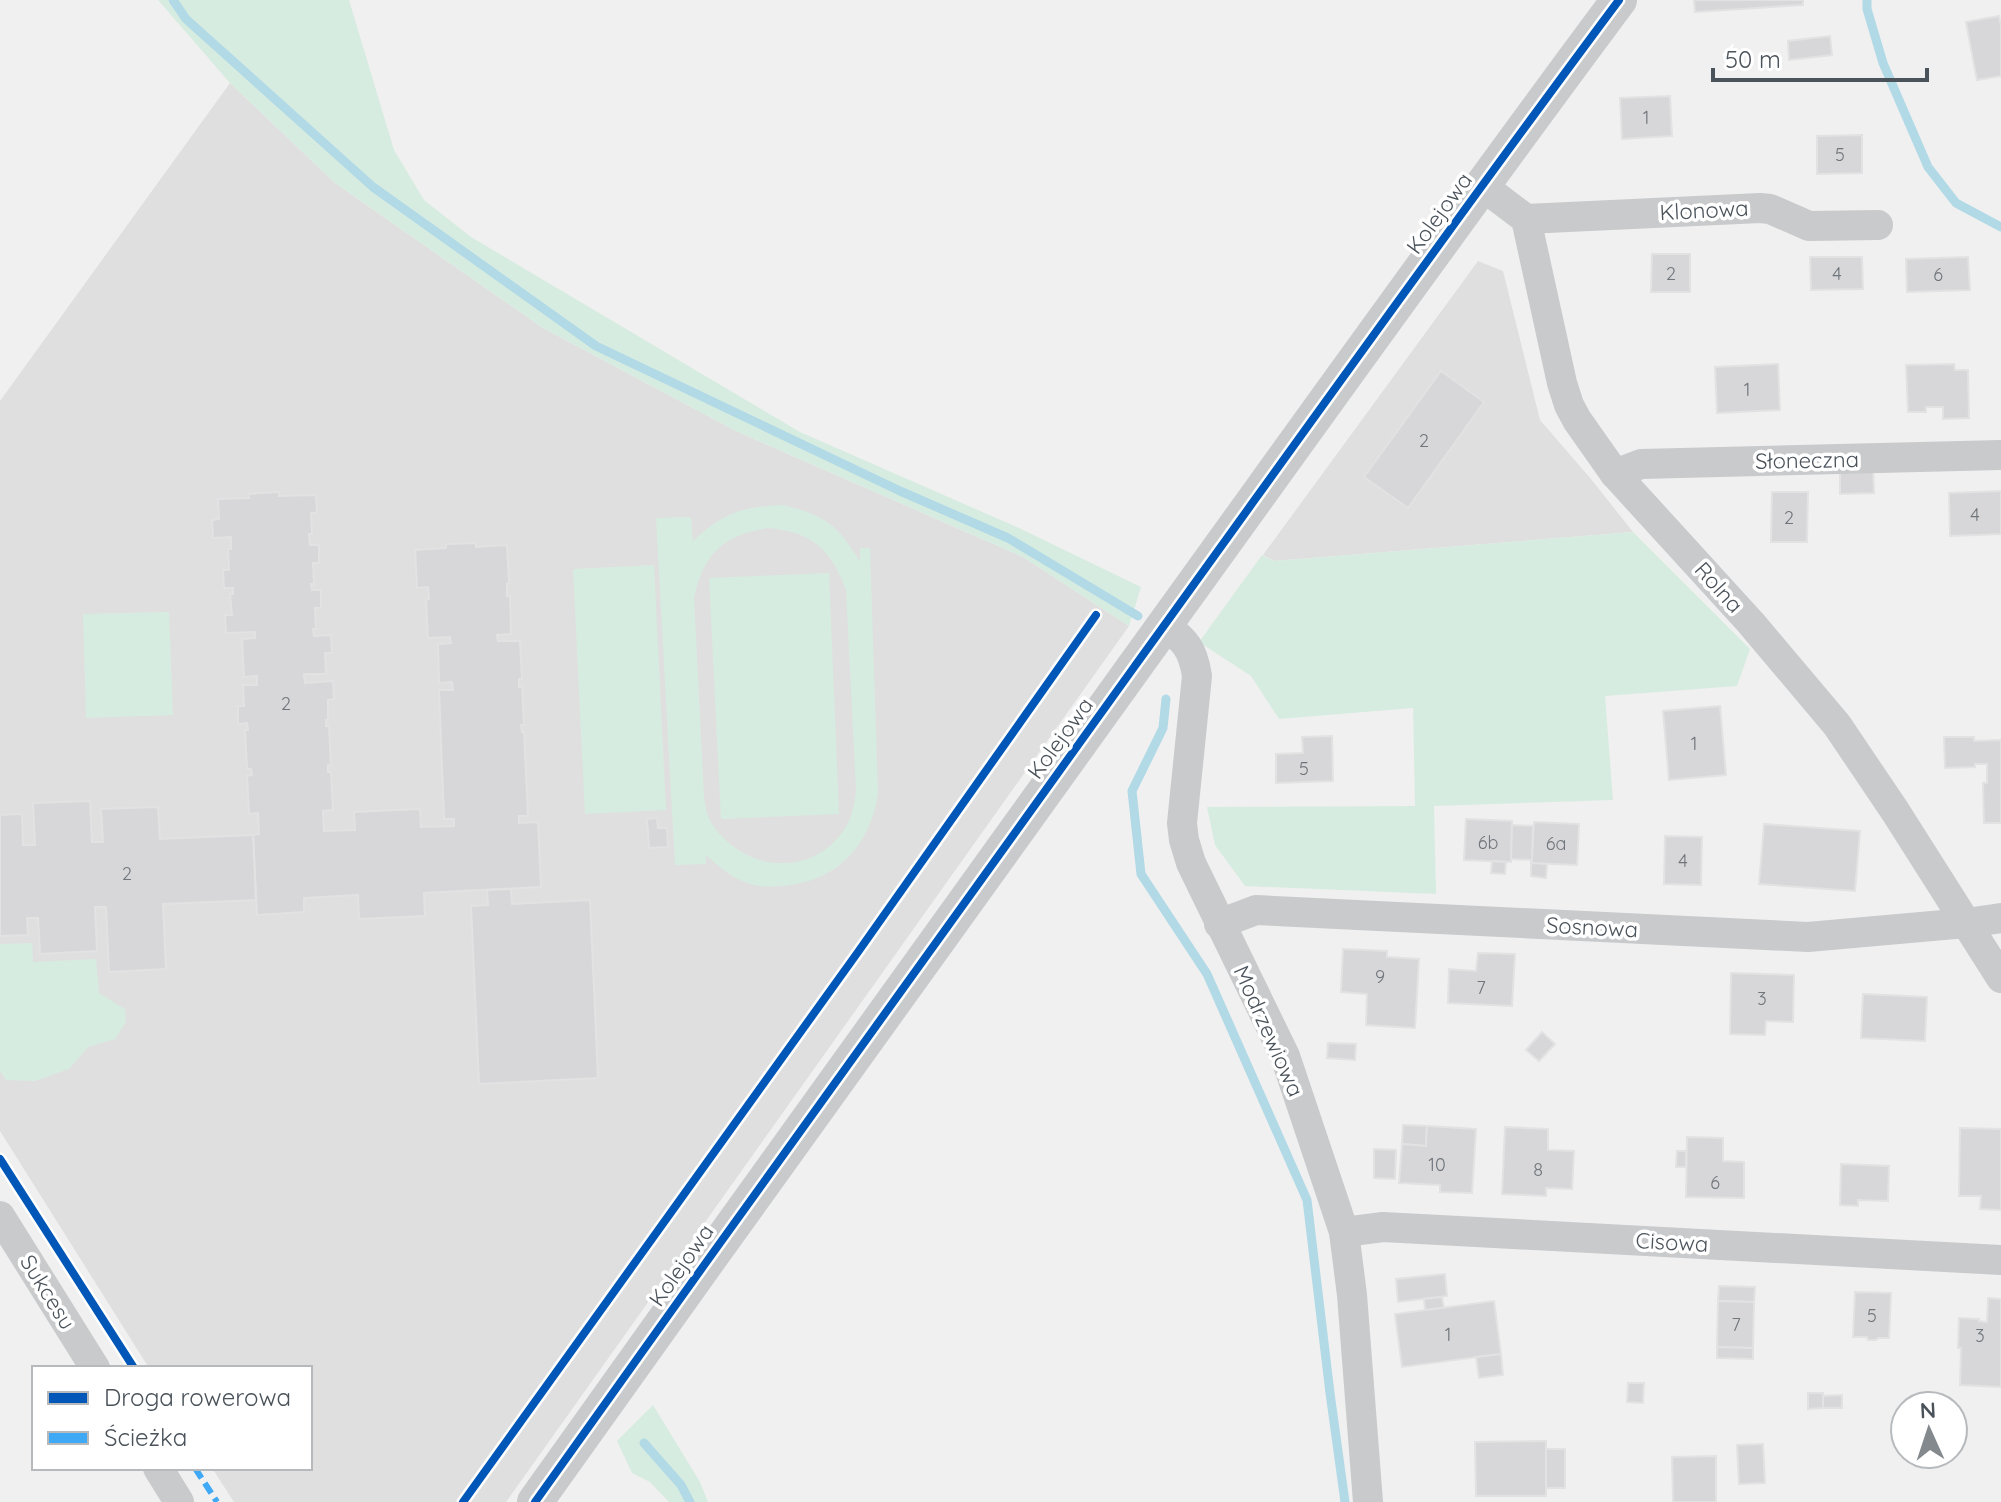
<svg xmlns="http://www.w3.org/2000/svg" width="2001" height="1502" viewBox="0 0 2001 1502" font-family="Quicksand,sans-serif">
<rect width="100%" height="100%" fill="#f0f0f0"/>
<g fill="#dfdfdf">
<polygon points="230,83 335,183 543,328 736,431 1023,557 1129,626 506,1502 234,1502 212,1468 310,1468 310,1368 149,1368 0,1131 0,401"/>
<polygon points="1478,261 1503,271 1540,420 1591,479 1633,532 1274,561 1263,555"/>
</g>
<g fill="#d7ece0" fill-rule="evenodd">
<polygon points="158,0 349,0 394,150 424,200 471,237 800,432 1019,528 1141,587 1129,626 1023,557 736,431 543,328 335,183 230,83"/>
<path d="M 783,505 C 825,515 838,525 860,562 L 860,548 L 870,548 L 878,793 C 871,842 841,878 791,885 C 776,887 761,888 747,883 C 731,877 718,866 706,855 L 706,864 L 675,865 L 656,518 L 691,517 L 693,541 C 724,512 742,507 783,505 ZM 769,528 C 812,532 831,549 846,590 L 856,791 C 855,799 854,808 851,816 C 829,871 760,878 722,836 C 716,831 711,823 708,816 C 706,810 705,803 704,797 L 694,598 C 704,553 723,535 769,528 Z"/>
<polygon points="1633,532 1750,649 1737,686 1605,696 1613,800 1434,806 1436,894 1245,886 1215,845 1207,807 1415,806 1413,708 1279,719 1251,676 1199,642 1262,555 1274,561"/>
<polygon points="654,565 666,810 585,814 573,569"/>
<polygon points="829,573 839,814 721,819 709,578"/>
<polygon points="169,612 173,715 86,718 83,614"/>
<polygon points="32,943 33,962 96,959 99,993 125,1009 126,1022 115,1039 88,1047 69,1069 35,1081 6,1080 0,1071 0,944"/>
<polygon points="653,1405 700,1482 708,1502 669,1502 650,1482 632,1473 617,1441"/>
</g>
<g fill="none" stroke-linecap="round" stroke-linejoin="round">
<g stroke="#b1d9e6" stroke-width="9">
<polyline points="173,0 186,19 373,187 596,346 900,491 1008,538 1138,616"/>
<polyline points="1867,0 1867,9 1883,63 1928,167 1956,203 2001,227"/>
<polyline points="1166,699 1163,728 1132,791 1141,874 1207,974 1307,1200 1330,1393 1345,1502"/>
<polyline points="644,1443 681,1485 690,1502"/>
</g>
</g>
<g fill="#d7d7d9" stroke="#e2e2e3" stroke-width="2">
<polygon points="1694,0 1803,0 1803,5 1695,12"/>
<polygon points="1999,16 2001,26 2001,76 1977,80 1966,22"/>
<polygon points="1830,36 1832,55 1789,60 1788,41"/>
<polygon points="1670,96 1672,136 1622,139 1620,98"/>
<polygon points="1862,135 1862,173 1817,174 1817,136"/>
<polygon points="1652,254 1690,254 1690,292 1651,292"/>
<polygon points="1810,257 1862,257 1863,289 1811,290"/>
<polygon points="1968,257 1970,290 1907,292 1906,259"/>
<polygon points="1778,364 1780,410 1717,413 1715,367"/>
<polygon points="1954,364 1955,370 1968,370 1969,418 1943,419 1943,407 1926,407 1926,412 1908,412 1906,365"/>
<polygon points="1441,371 1484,402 1408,508 1364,477"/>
<polygon points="1873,468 1874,493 1840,494 1840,469"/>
<polygon points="2001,491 2001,534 1950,536 1949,493"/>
<polygon points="279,492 279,496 316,495 317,513 311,513 312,534 309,534 310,545 319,545 319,563 313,563 314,584 311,584 312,590 321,590 321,608 315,608 316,629 313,629 314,636 331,635 332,653 325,653 326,674 304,674 305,683 333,681 334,699 328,700 328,720 326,720 326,726 329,726 331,765 328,765 328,772 331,772 333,810 323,811 324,831 355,830 354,812 420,809 421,827 454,826 454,819 444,819 439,690 453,690 452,682 439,683 438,644 451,643 450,637 428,638 426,600 429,599 428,587 417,588 415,550 446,548 446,544 476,543 476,547 507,545 509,584 507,584 507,596 510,596 511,634 497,635 498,641 520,641 522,679 519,679 519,687 522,686 524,725 521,725 522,732 524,732 528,816 519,816 519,823 538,822 541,887 424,893 425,916 359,919 358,895 304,898 304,912 257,915 253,835 259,834 258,813 249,814 247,776 252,775 251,769 247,769 245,730 248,730 247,723 238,724 238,706 244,706 243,685 257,685 257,676 244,677 242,639 255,638 255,632 226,633 225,615 232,615 230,594 233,594 233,588 224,588 223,570 229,570 228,549 231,549 231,537 213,538 212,520 219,519 218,499 249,498 248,494"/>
<polygon points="1772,492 1808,492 1807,542 1771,542"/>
<polygon points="1720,706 1726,775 1669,780 1663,711"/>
<polygon points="1332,736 1333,781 1276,783 1276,754 1303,753 1302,737"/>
<polygon points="1944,737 1974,737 1974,741 2001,740 2001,823 1984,823 1983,783 1987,783 1987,764 1975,764 1975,767 1945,768"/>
<polygon points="90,801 92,842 103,842 101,809 158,807 160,839 253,835 256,900 163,904 166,969 109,972 106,907 95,907 97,951 40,954 38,918 27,918 28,935 0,936 0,815 22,814 23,845 35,845 33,803"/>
<polygon points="657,818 658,828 667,828 668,847 649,848 647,819"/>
<polygon points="1466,819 1512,821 1511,862 1464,860"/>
<polygon points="1534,822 1579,824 1577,865 1531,863"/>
<polygon points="1764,824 1860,831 1855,891 1759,884"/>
<polygon points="1512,825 1533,826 1532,860 1511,859"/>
<polygon points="1665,836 1702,837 1701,885 1664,884"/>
<polygon points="1492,861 1506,862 1505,874 1491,873"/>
<polygon points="1531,863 1547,864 1546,878 1531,876"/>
<polygon points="511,889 512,904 590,900 598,1078 479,1084 471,906 488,905 487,890"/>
<polygon points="1343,949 1387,951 1387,957 1419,959 1415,1028 1366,1025 1367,994 1341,992"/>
<polygon points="1478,953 1515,954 1512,1006 1448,1003 1449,969 1476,971"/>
<polygon points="1731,973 1794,975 1793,1022 1766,1021 1765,1035 1730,1034"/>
<polygon points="1863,994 1927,997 1925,1041 1861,1038"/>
<polygon points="1542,1032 1555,1044 1539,1061 1526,1050"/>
<polygon points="1328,1043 1356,1044 1355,1060 1327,1058"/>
<polygon points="1403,1125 1427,1126 1426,1146 1402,1144"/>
<polygon points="1427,1126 1476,1129 1472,1193 1440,1192 1440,1185 1399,1183 1402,1144 1426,1146"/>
<polygon points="1505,1127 1548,1129 1548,1150 1574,1151 1572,1189 1546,1188 1546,1196 1502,1194"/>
<polygon points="1960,1128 2001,1129 2001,1210 1980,1209 1981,1196 1959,1196"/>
<polygon points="1687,1137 1723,1138 1723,1161 1744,1162 1744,1198 1686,1197"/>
<polygon points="1374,1149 1396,1150 1395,1179 1374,1178"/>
<polygon points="1677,1151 1686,1151 1686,1167 1676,1167"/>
<polygon points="1841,1164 1889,1166 1888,1201 1858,1200 1858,1206 1840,1205"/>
<polygon points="1445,1274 1447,1296 1398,1302 1396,1279"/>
<polygon points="1719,1286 1755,1287 1754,1302 1718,1301"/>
<polygon points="1855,1292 1891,1293 1889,1338 1878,1338 1876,1340 1868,1340 1867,1337 1853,1337"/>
<polygon points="1442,1297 1444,1308 1425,1310 1424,1299"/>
<polygon points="1988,1298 2001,1299 2001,1387 1960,1385 1961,1348 1958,1348 1959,1318 1979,1319 1979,1321 1987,1322"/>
<polygon points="1494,1301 1501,1354 1402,1367 1395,1314"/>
<polygon points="1718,1301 1754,1302 1753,1348 1717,1347"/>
<polygon points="1717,1347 1753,1348 1753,1359 1717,1358"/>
<polygon points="1501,1354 1503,1375 1479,1378 1476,1357"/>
<polygon points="1628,1383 1644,1383 1643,1403 1627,1402"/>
<polygon points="1808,1393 1823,1393 1823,1408 1808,1409"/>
<polygon points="1842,1395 1842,1408 1823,1408 1823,1396"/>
<polygon points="1546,1441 1546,1496 1476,1496 1475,1442"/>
<polygon points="1763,1444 1765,1483 1739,1484 1737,1445"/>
<rect x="1546" y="1449" width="19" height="39"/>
<polygon points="1716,1456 1716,1502 1673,1502 1672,1457"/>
</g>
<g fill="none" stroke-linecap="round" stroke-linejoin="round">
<g stroke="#c8cacc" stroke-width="30">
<polyline points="1481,185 1526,219 1562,383 1569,405 1577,420 1615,474 1751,623 1837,725 1895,811 2001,978"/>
<polyline points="1526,219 1760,208 1770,209 1809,226 1878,225"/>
<polyline points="1615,474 1641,464 2001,455"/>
<path d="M 1164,625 C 1185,640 1193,649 1197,676 L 1182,823 L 1184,840 L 1191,863 L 1285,1056 L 1344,1232 L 1352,1295 L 1368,1502"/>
<polyline points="1219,924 1256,910 1808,937 1966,923 2001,918"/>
<polyline points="0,1216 95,1368"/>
<polyline points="1344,1232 1383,1227 2001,1260"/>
<polyline points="158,1468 179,1502"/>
</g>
<path stroke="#c8cacc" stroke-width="36" d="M 535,1502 C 733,1224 932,947 1132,670 C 1294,446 1454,221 1619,0"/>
<polyline stroke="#3fa9f5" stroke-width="6" stroke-dasharray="12 6" stroke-linecap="butt" points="195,1468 217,1502"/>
<defs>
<g id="cycleway">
<polyline points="0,1159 134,1368"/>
<polyline points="463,1502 858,952 1096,615"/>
<path d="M 535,1502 C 733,1224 932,947 1132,670 C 1294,446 1454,221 1619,0"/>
</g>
</defs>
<use href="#cycleway" stroke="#fff" stroke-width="13"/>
<use href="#cycleway" stroke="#0057b8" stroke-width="8"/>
</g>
<g text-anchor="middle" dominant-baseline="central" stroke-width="7" stroke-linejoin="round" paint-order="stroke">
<g font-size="18" fill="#6f757b">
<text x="1646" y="117">1</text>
<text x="1840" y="154">5</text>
<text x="1671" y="273">2</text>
<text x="1837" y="273">4</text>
<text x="1938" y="274">6</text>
<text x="1747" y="389">1</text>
<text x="1424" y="440">2</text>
<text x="1975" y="514">4</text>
<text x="1789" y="517">2</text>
<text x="286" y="703">2</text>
<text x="1694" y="743">1</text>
<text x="1304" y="768">5</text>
<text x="1488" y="842">6b</text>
<text x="1556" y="843">6a</text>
<text x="1683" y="860">4</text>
<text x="127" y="873">2</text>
<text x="1380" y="976">9</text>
<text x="1481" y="987">7</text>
<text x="1762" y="998">3</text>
<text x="1437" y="1164">10</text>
<text x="1538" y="1169">8</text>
<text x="1715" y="1182">6</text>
<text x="1872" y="1315">5</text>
<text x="1736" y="1324">7</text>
<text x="1448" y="1334">1</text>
<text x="1980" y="1335">3</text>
</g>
<g font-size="22" fill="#4a525a" stroke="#fff">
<text transform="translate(1704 210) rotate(-3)">Klonowa</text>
<text transform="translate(1439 213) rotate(-54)">Kolejowa</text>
<text transform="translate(1807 460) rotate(-1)">Słoneczna</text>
<text transform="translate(1719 587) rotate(48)">Rolna</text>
<text transform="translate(1060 738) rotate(-54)">Kolejowa</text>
<text transform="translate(1592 927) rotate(3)">Sosnowa</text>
<text transform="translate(1269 1031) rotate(66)">Modrzewiowa</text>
<text transform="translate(1672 1242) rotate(3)">Cisowa</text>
<text transform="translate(681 1265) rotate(-55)">Kolejowa</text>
<text transform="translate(48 1292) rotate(58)">Sukcesu</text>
</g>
</g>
<rect x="32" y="1366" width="280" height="104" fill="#ffffff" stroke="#b7babd" stroke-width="2"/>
<rect x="48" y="1392" width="40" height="12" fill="#0057b8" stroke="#b7babd" stroke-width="2"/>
<text x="104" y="1406" font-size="24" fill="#4a525a">Droga rowerowa</text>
<rect x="48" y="1432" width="40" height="12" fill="#3fa9f5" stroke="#b7babd" stroke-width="2"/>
<text x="104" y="1446" font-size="24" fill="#4a525a">Ścieżka</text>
<g transform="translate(1929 1430) rotate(357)"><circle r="38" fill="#ffffff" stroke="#b7babd" stroke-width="2"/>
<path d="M0-6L14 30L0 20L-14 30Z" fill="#84898e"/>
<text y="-12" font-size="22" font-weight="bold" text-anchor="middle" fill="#4a525a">N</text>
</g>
<path d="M1713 68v12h214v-12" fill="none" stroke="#4a525a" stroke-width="4"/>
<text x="1725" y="68" font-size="24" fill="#4a525a" stroke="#ffffff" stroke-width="6" paint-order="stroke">50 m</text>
</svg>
